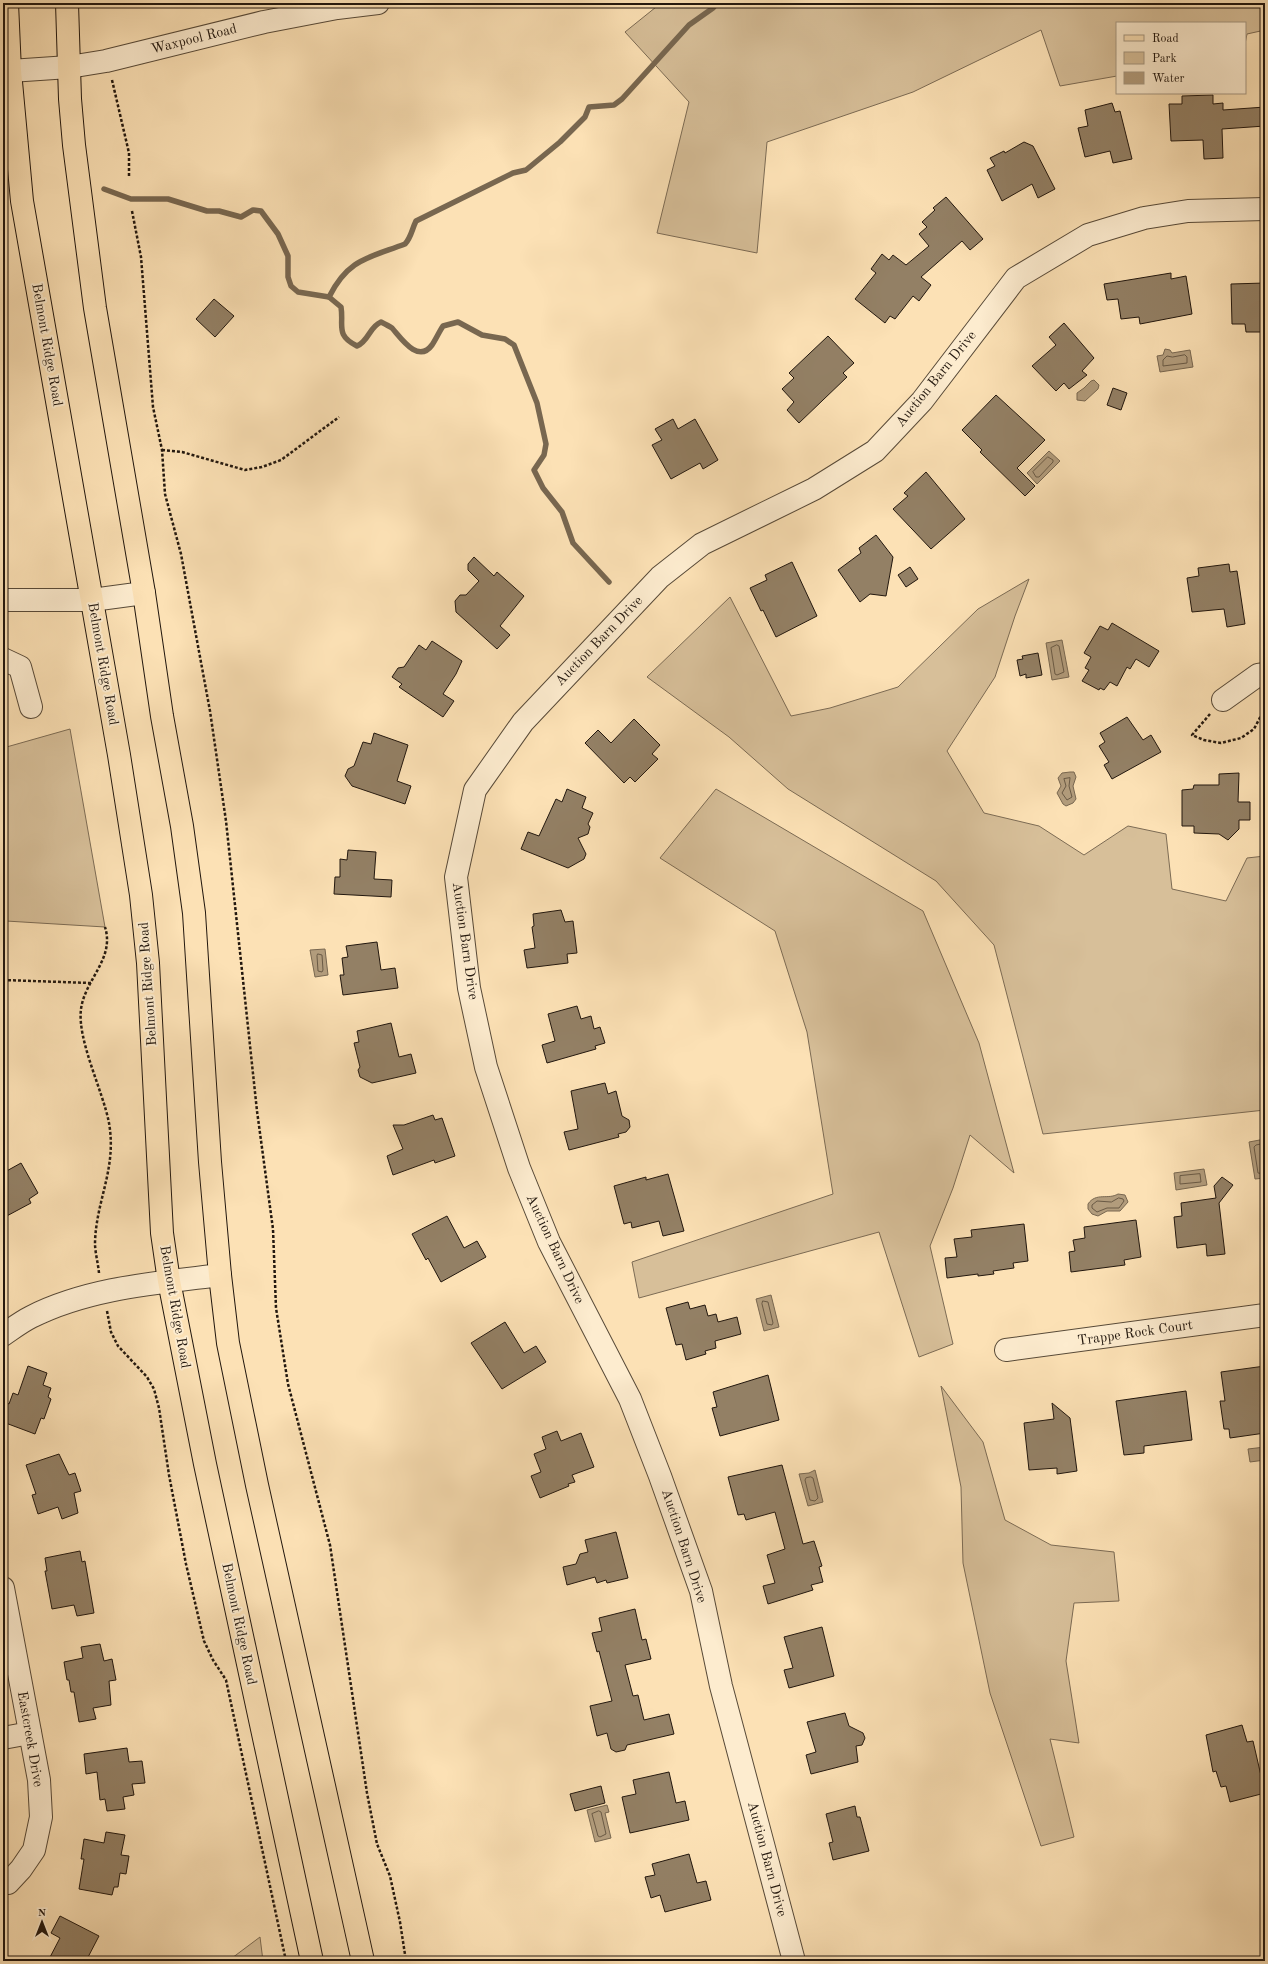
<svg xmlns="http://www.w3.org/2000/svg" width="1268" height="1964" viewBox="0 0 1268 1964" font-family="'Old Standard TT',serif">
<rect width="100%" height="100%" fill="#fce1b5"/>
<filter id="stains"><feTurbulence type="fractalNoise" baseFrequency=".005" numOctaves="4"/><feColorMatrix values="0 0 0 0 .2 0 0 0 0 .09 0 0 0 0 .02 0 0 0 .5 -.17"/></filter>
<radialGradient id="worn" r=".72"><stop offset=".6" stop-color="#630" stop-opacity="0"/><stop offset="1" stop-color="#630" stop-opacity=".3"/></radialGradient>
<g fill="#d7bf99" stroke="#7c6b54">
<polygon points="661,3 1265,3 1265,30 1247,34 1245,44 1245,23 1117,23 1117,76 1060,86 1041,30 913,92 767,142 757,253 657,233 689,102 625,32"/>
<polygon points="1029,579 1015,616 995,677 947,751 984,813 1039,826 1084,855 1128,826 1166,834 1172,889 1226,901 1247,858 1265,856 1265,1110 1043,1134 994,945 936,881 788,789 729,737 647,677 730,597 791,716 830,708 898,687 978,609"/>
<polygon points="70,729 105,927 6,921 3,906 3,748"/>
<polygon points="716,789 923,911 979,1043 1014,1173 970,1135 953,1188 930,1246 953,1344 919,1357 879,1232 639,1298 632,1262 833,1194 807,1032 775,931 660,858"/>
<polygon points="941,1386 983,1442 1005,1520 1051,1545 1114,1552 1119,1601 1074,1603 1066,1661 1079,1743 1050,1739 1074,1837 1041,1846 990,1693 963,1563 961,1487"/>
<polygon points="260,1937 263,1961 228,1961"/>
</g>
<g fill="#b29c7c" stroke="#786750">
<polygon points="1165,349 1170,350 1172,353 1190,350 1193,367 1160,372 1157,356 1163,355"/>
<polygon points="1094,380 1099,385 1098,389 1085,401 1077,400 1077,393 1084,388 1091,381"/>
<polygon points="1049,451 1060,461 1037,484 1027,473"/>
<polygon points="1062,640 1069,677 1052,680 1046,643"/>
<polygon points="1070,772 1074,772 1076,777 1073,786 1076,799 1073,803 1066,806 1063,804 1057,793 1061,786 1058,778 1062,773"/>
<polygon points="325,949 328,975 315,977 310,950"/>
<polygon points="1265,1139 1265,1178 1255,1179 1249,1142"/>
<polygon points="1204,1169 1207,1185 1176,1190 1174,1173"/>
<path d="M 1118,1194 L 1125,1195 L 1128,1202 L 1120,1211 L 1107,1211 L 1098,1216 L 1092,1214 L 1088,1209 L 1088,1204 C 1096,1192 1108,1200 1118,1194 Z"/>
<polygon points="771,1295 779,1327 764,1331 756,1299"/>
<polygon points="1265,1447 1265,1460 1250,1462 1248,1449"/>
<polygon points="815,1470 823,1502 808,1506 799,1474 809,1473"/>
<polygon points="607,1805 609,1812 605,1813 611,1838 595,1842 587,1810"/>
</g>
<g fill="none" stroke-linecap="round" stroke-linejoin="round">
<g stroke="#6a5a45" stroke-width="1">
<polygon points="1185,355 1187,357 1187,363 1163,366 1163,360 1167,356 1172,357"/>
<polygon points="1048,457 1053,460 1053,462 1039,477 1036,477 1033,472"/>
<polygon points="1057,645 1059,646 1064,672 1057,675 1055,674 1051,648"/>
<polygon points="1070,778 1069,786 1072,797 1067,800 1062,793 1066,786 1064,779"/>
<polygon points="318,954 322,955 323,970 322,972 318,971 317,956"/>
<polyline points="1265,1143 1256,1145 1254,1147 1258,1173 1265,1174"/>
<polygon points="1200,1174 1201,1182 1180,1184 1180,1176"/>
<polygon points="1119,1198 1123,1199 1124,1201 1119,1208 1107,1208 1097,1212 1092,1208 1092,1205 1097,1201 1111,1202"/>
<polygon points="763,1301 768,1302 773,1323 772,1325 767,1324 762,1304"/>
<polygon points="811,1477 813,1478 818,1498 815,1501 810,1500 805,1480 806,1478"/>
<polygon points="599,1811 601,1812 606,1834 600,1837 598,1836 592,1814"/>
</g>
<g stroke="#786750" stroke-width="5.5">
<path d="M 104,189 L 131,199 L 168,199 L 207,211 L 219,211 L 241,217 L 253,210 L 261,211 L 278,234 L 288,256 L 288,277 L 291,286 L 298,292 L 329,297 L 341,307 C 344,326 335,335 357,346 C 369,341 369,327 381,322 C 385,324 389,326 392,328 C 401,338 418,364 432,345 C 436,339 439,332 443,326 L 458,322 L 482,335 L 505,339 L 514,345 L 537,403 L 546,444 L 544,455 L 534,470 L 543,488 L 562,512 L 573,543 L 609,582"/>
<path d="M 329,297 C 348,259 368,258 405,244 C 411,238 412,229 416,221 L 513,173 L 526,170 L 560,142 L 585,117 L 589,107 L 614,105 L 622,99 L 689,25 L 713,8 L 717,3"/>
</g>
</g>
<g fill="#938065" stroke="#22170e">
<polygon points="1213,95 1213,104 1223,103 1223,110 1265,107 1265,126 1222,129 1223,158 1204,159 1203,140 1171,141 1169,104 1182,104 1182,96"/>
<polygon points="1112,103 1115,112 1120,111 1132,159 1113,163 1110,151 1085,157 1078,128 1088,126 1085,110"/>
<polygon points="1024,142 1033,146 1055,189 1038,198 1032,184 1002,201 987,170 995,166 990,158 1004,151 1005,153"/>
<polygon points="946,197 983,239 970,250 962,241 921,277 931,285 919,301 913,296 895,319 890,316 885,323 855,299 876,273 871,269 882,254 889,260 893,255 906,265 929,246 919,234 927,227 922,222 935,210 933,208"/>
<polygon points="1171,273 1171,279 1186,276 1192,314 1140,324 1139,317 1121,319 1118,299 1107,300 1104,284"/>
<polygon points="1265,283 1265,332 1246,332 1245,324 1232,324 1231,284"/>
<polygon points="214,299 234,316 215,337 196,319"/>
<polygon points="1064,323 1094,358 1082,371 1087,375 1069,389 1064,383 1056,391 1032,366 1056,345 1049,337"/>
<polygon points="828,336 854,363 843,373 847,377 799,423 787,410 794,402 782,389 794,378 789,373"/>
<polygon points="1113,388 1127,393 1121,410 1107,405"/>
<polygon points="996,395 1045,440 1017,468 1035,486 1025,496 980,452 982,450 962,430"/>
<polygon points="673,419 678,429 695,419 718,460 703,469 700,463 671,479 652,445 662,440 655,429"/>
<polygon points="926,472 965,519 931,549 893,509 908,496 904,493"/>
<polygon points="876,535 893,557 886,596 870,594 860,602 838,570 861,553 859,548"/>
<polygon points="474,557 494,576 497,572 524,596 500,626 510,635 497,649 456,612 455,601 460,595 466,595 479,581 468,570 468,564"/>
<polygon points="792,562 817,616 776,637 763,610 761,611 750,588 767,580 765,575"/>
<polygon points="1229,564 1230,572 1237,571 1245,624 1227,627 1224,609 1192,612 1187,578 1199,576 1198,568"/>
<polygon points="910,567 918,579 906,587 898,575"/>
<polygon points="1112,623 1159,651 1149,667 1136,659 1130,669 1127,667 1117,686 1110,682 1104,690 1100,688 1099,690 1082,681 1089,670 1085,668 1091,657 1084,653 1100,626 1108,630"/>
<polygon points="432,641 462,661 456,674 443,694 454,701 443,717 399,687 402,684 392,677 398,668 404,667 419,645 426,650"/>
<polygon points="1038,653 1042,675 1026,678 1026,674 1020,676 1017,660 1023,659 1022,656"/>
<polygon points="1127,717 1143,740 1151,735 1161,752 1112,779 1104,765 1109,762 1099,746 1105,742 1100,733"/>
<polygon points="634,719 660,745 652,754 658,759 635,782 630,777 624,783 585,743 598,730 611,743"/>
<polygon points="374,733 408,745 397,781 411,786 405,804 352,786 345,776 348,769 354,766 363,742 371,744"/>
<polygon points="1239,773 1238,802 1250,802 1250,820 1239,820 1239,829 1228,840 1219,834 1194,833 1194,826 1182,826 1182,790 1193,789 1194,785 1219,785 1219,774"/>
<polygon points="567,789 586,797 582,808 593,813 588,824 590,827 588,834 578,838 586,854 584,859 568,868 521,849 528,832 539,836 556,799 562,802"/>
<polygon points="348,850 376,852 374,879 392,880 391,897 334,894 335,877 340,877 340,859 347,860"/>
<polygon points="561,910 565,922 573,921 577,953 567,954 568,963 527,968 524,950 535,948 532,927 534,926 533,914"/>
<polygon points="377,942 381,970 395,968 398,988 343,995 340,975 344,975 342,958 348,957 346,946"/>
<polygon points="577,1006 581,1019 591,1016 594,1029 600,1027 605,1043 595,1046 596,1049 547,1063 542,1045 555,1041 548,1014"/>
<polygon points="391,1023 399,1057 411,1054 416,1073 372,1083 360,1077 358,1070 360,1067 354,1043 359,1042 357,1031"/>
<polygon points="605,1083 608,1094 616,1091 622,1116 629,1120 630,1127 626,1132 618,1134 619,1137 569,1150 564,1132 578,1129 571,1091"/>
<polygon points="433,1115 435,1120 442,1118 455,1156 435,1163 434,1160 393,1175 387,1156 403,1149 393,1125 404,1125"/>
<polygon points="21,1163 38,1193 29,1199 31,1203 3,1218 3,1173"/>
<polygon points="668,1174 684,1231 663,1236 659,1221 632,1228 631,1222 624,1224 614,1186 646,1177 646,1180"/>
<polygon points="1222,1177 1233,1185 1219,1203 1225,1254 1207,1256 1206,1244 1177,1248 1174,1217 1182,1216 1181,1203 1216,1198 1214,1186"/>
<polygon points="447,1216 464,1248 477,1241 486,1257 441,1282 428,1258 426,1260 412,1234"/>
<polygon points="1136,1220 1141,1257 1124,1260 1125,1265 1071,1272 1069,1252 1075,1251 1073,1240 1085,1238 1084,1227"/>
<polygon points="1024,1224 1028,1261 1013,1263 1014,1268 993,1271 994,1274 978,1276 978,1274 947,1278 945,1258 957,1257 954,1239 972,1237 971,1230"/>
<polygon points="688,1302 690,1309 705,1305 708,1316 716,1314 718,1322 737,1317 741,1334 715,1341 716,1348 705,1351 706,1354 686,1360 682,1344 676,1345 666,1308"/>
<polygon points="505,1322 524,1353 536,1346 546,1362 502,1389 471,1343"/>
<polygon points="28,1366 47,1373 43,1385 51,1388 48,1397 51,1399 44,1419 41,1418 35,1434 3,1422 3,1401 9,1404 13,1393 18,1395"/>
<polygon points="1265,1366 1265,1433 1230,1438 1229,1429 1224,1429 1220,1401 1225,1401 1221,1372"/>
<polygon points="768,1375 779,1420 720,1436 712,1408 717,1407 713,1392"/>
<polygon points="1186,1391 1192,1440 1144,1446 1144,1453 1124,1455 1116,1401"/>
<polygon points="1052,1403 1070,1418 1077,1471 1057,1474 1057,1468 1029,1470 1024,1423 1054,1419"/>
<polygon points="557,1431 561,1441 581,1433 594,1467 572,1475 575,1482 568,1484 569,1486 540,1498 531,1476 541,1472 534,1454 546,1449 542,1437"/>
<polygon points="59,1454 69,1475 75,1473 81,1491 74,1493 78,1513 62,1519 58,1507 38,1514 32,1495 36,1494 26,1465"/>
<polygon points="782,1465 803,1544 814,1541 822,1566 819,1567 823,1582 811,1585 813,1590 768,1604 763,1586 775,1583 767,1555 785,1549 775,1512 746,1520 744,1514 738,1515 728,1477"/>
<polygon points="616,1532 628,1578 607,1583 606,1580 597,1583 595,1577 567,1585 563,1567 576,1564 580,1554 588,1552 585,1540"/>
<polygon points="80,1551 82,1562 85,1561 94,1613 77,1616 74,1605 52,1609 45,1571 47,1571 45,1558"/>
<polygon points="635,1609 642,1640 646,1639 651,1659 625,1665 633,1696 638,1695 644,1720 669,1714 674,1734 627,1745 625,1750 616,1752 611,1749 607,1733 597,1736 590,1706 612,1701 599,1651 597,1652 592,1633 602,1631 599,1618"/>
<polygon points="822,1627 834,1676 789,1688 784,1670 793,1668 784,1637"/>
<polygon points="100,1644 104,1661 112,1659 116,1680 109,1681 111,1705 93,1708 96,1719 79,1722 74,1692 71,1692 69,1680 67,1680 64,1662 83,1658 81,1647"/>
<polygon points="845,1713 849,1726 863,1733 865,1738 862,1745 856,1746 858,1762 811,1774 806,1755 816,1752 807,1722"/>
<polygon points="1242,1725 1247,1742 1253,1741 1265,1793 1230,1802 1226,1786 1221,1787 1216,1771 1213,1772 1206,1735"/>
<polygon points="127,1748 129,1762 142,1761 145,1783 132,1784 134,1795 123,1797 125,1809 107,1811 105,1799 100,1800 97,1772 86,1774 84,1754"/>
<polygon points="669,1772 676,1803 685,1801 689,1820 630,1833 622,1797 636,1794 633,1780"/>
<polygon points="601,1786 605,1803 575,1811 570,1794"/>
<polygon points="855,1806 857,1817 860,1817 869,1851 833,1860 829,1843 833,1842 826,1814"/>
<polygon points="106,1832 125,1835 121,1855 129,1856 126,1874 120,1873 118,1887 114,1887 112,1895 79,1889 84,1859 81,1859 84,1839 104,1843"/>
<polygon points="689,1854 697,1883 706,1881 711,1900 665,1912 660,1895 651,1898 645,1877 655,1875 652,1864"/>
<polygon points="60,1916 99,1936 86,1961 48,1961 60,1938 51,1933"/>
</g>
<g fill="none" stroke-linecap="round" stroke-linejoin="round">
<defs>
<g id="minor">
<polyline points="10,71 69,67 106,61 264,22 337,8 378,3"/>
<polyline points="3,600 92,600 144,593"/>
<polyline points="3,659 20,667 31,707"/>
<polyline points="1223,700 1258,675 1265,674"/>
<path d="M 3,1335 C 12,1329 21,1322 31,1317 C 88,1288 156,1283 220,1275"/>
<polyline points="1006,1350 1265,1315"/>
<polyline points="3,1588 39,1780 41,1817 34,1850 21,1869 8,1883"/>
<polyline points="3,1738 30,1733"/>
<polyline points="794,1961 721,1686 701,1591 660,1476 630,1399 549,1242 519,1168 486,1067 469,988 456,877 475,790 523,722 660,577 702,544 814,489 875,451 922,401 1016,278 1088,235 1144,218 1188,211 1265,209"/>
</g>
<g id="major">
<polyline points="7,3 10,71 22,201 119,755 141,895 148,963 162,1233 169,1281 205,1464 312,1961"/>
<polyline points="67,3 70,99 74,145 95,308 144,593 162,716 182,826 194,913 210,1162 220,1275 228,1343 257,1485 363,1961"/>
</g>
</defs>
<use href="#minor" stroke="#584a38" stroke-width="24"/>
<use href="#major" stroke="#22170e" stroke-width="24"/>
<g stroke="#22170e" stroke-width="2.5" stroke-dasharray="3 2" stroke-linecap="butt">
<polyline points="112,80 129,153 129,178"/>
<polyline points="132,211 141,257 153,407 162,450 165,494 181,554 210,711 226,821 257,1111 273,1229 276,1308 288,1384 330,1545 367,1793 377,1844 390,1876 400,1922 406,1961"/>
<polyline points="162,450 182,452 245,470 262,467 281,460 339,417"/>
<polyline points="1210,714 1192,735 1204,740 1221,743 1241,738 1254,729 1265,708"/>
<polyline points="3,980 91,983"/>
<path d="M 99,1273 C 98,1263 95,1252 95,1243 C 96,1200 117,1169 109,1123 C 103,1091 77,1040 81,1009 C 85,979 115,959 105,927"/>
<polyline points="107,1311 111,1332 118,1346 147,1377 154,1389 159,1408 169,1475 186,1564 204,1641 213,1660 226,1680 286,1961"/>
</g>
<use href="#minor" stroke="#fdeccf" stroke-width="22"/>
<use href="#major" stroke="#fce1b5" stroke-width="22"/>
</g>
<g text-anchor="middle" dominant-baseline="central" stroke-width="4" stroke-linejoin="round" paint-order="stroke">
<g font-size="14" fill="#22170e" stroke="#fdeccf">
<text transform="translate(194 39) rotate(-14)">Waxpool Road</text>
<text transform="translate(47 345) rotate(80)">Belmont Ridge Road</text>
<text transform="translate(936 379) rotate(-51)">Auction Barn Drive</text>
<text transform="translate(599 641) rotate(-46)">Auction Barn Drive</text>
<text transform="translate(103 664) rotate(80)">Belmont Ridge Road</text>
<text transform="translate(465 941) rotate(82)">Auction Barn Drive</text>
<text transform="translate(148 984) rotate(-94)">Belmont Ridge Road</text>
<text transform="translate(555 1249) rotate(65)">Auction Barn Drive</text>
<text transform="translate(175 1307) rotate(80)">Belmont Ridge Road</text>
<text transform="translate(1135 1333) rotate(-8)">Trappe Rock Court</text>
<text transform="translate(684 1546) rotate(72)">Auction Barn Drive</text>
<text transform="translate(239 1624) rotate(78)">Belmont Ridge Road</text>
<text transform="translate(30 1739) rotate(80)">Eastcreek Drive</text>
<text transform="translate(767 1859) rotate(75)">Auction Barn Drive</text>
</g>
</g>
<rect width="1268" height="1964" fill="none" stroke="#fce1b5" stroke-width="16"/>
<rect x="4" y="4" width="1260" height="1956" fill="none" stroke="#22170e" stroke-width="2"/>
<rect x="8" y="8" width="1252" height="1948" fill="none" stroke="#22170e"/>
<rect x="1116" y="22" width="130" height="72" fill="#fdeccf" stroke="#a59782"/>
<rect x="1124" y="35" width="20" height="6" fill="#fce1b5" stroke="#a59782"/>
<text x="1152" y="42" font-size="12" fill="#22170e">Road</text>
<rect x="1124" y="52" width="20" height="12" fill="#d7bf99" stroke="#a59782"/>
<text x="1152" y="62" font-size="12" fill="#22170e">Park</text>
<rect x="1124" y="72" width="20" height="12" fill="#b29c7c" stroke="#a59782"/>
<text x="1152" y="82" font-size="12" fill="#22170e">Water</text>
<g transform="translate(42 1922)" stroke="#fdeccf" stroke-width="3" paint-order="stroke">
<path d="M0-3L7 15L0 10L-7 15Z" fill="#22170e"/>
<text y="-6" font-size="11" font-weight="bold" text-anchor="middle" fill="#22170e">N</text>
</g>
<rect width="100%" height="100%" filter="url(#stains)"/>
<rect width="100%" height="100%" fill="url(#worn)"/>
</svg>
